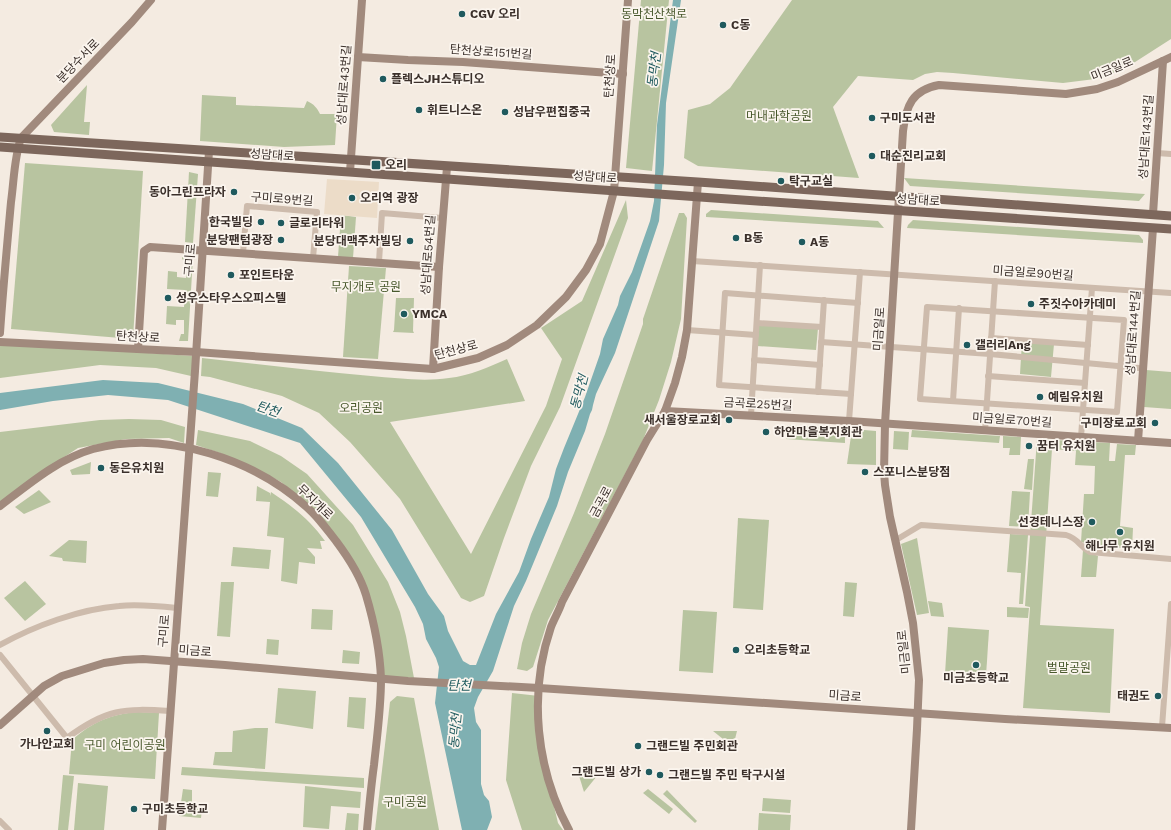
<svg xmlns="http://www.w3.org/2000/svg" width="1171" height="830" viewBox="0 0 1171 830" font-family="'Work Sans','Noto Sans KR',sans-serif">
<rect width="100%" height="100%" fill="#f4ebe1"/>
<g fill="#b8c4a0">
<polygon points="641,0 669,0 652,171 626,168"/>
<polygon points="792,0 1171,0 1171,39 1132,64 1103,78 1063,83 953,73 937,72 925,74 913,80 858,76 833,107 859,178 698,166 684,158 688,110 710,104 730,88"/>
<polygon points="87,85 84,122 90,122 89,135 54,132 51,125"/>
<path d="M 202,95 L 236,97 L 236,105 L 304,108 L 307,101 C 314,104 317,108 320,114 L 337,114 L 335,145 L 284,147 L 200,141 Z"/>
<polygon points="25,163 143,171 133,339 11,329"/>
<polygon points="189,172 198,174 193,243 185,242"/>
<polygon points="904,178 1145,194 1139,201 910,186"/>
<path d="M 626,200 L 628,218 L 560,407 L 531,466 L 504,538 L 484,596 L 470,602 L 461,598 L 400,499 L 350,442 L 319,413 L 282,396 L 210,377 L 201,376 L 202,358 C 258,364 314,371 371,376 C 397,378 423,382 449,378 C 469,376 489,367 507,359 L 525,401 L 390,422 L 471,554 L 546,406 L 562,359 L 541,328 L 582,301 Z"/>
<polygon points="711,210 878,221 884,228 706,217 706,214"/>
<polygon points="679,213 684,213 687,218 681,319 671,362 659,400 643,440 548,620 533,667 527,671 517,669 522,643 531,614 574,513 605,434 643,324 643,319"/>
<polygon points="341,215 356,217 353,258 338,257"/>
<polygon points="913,220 1139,235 1143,240 1143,243 907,228 908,225"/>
<polygon points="182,257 193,257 188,341 179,341 181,334 184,334 184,320 176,320 176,325 166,324 167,306 184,307 185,290 167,289 168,271 177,272 177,277 186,278 188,263 182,259"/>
<polygon points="349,266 386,268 378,359 343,357"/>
<polygon points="396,298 414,298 413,331 414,333 393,332 394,330"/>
<polygon points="758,324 818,328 816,350 757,346"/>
<polygon points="1022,342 1054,344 1051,377 1020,374"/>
<polygon points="0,343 193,356 191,376 156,368 100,365 0,378"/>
<polygon points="1146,370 1171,372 1171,409 1144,407"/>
<polygon points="129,419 161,420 185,427 184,443 169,438 126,439 78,448 52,465 0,503 0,432 100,420"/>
<polygon points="787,425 845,429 845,443 786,439"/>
<polygon points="852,429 876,431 876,465 847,464"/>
<polygon points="198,430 250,441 281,456 307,474 353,525 388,582 400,612 406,636 414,678 383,676 357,568 298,496 281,482 268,475 220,453 196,445"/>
<polygon points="912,430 1000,436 999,443 911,437"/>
<polygon points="894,431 909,432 908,450 893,449"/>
<polygon points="1003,436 1021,437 1020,455 1009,455 1010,448 1003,448"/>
<polygon points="1037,439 1110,443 1109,461 1115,461 1117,444 1136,445 1135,455 1125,455 1120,526 1133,528 1132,549 1110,547 1110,535 1109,551 1089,549 1083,542 1081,542 1084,494 1094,494 1095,466 1075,465 1076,451 1052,449 1040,625 1114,629 1110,713 1023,708 1030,607 1025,606"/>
<polygon points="1028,459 1034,459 1032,490 1024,489"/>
<polygon points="91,462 90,474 72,475 70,470"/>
<polygon points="208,472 221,473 218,497 206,496"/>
<path d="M 257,486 L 270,493 L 270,496 L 271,492 C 292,506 310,520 325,541 L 320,541 L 322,549 L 307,548 L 315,557 L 315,564 L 299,562 L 297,584 L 281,581 L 284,538 L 267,536 L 270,502 L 256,501 Z"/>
<polygon points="39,490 51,502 24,514 15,507"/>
<polygon points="1012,491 1030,492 1028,527 1009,526"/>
<polygon points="738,518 769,520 763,610 733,608"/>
<polygon points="1010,534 1028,535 1023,604 1019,604 1021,573 1007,572"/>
<polygon points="917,538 929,613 917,615 901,544"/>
<polygon points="69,540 87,541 86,563 63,561 62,558 49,556"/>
<polygon points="233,547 271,550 269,569 231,566"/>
<polygon points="1083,550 1098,556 1096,577 1081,577"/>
<polygon points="25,581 46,604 25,621 4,598"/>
<polygon points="221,582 234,582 230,637 217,636"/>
<polygon points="845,582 857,583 854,617 843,616"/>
<polygon points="928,601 942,603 944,617 931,616"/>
<polygon points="1007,607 1029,608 1028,618 1007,617"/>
<polygon points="312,609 333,610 332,630 311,629"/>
<polygon points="683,610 717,612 713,673 679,671"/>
<polygon points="948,627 989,630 986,676 945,674"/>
<polygon points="267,639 279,640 278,655 266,654"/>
<polygon points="343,650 360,652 359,664 342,663"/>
<polygon points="278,688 316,691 313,729 275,723"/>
<polygon points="512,693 539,696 545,769 558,823 563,830 522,830 506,780"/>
<polygon points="397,696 414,698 439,830 375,830 390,702"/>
<polygon points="349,697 366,698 364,729 347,727"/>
<path d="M 138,712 L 159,713 L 155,779 L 69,774 L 72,740 C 92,722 111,714 138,712 Z"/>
<polygon points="255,728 268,728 265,769 213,765 215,752 232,752 233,731"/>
<polygon points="713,731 737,731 733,747"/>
<polygon points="576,766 597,776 584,792"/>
<polygon points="182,767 364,778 364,788 181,775"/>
<polygon points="63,775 74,776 68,830 58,830"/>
<polygon points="78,783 108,786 104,830 74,830"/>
<polygon points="305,786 361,792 360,808 331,806 329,829 303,827"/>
<polygon points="183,789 192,790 192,807 202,808 201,818 179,816"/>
<polygon points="648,789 673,809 669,814 643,793"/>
<polygon points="667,790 697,821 695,823 663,794"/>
<polygon points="763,798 791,800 790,813 762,811"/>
<polygon points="347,813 359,814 358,830 345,830"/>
<polygon points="759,813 791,815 790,830 758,830"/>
</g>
<polygon fill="#ecdcc8" points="327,179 379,182 377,218 324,214"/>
<polygon fill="#7fb0b2" points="673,0 681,0 666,103 664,165 659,221 615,353 596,394 593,405 592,410 590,414 585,431 568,472 557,506 526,581 514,606 493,671 478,697 474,708 476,722 481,730 481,784 484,795 489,801 492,817 487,830 462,830 435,703 439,667 436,658 426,639 423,624 415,607 361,517 300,443 168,400 108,395 53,401 0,410 0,393 103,380 158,383 243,404 302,428 338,463 392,530 428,594 444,616 448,631 463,661 470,665 476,665 496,614 519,572 531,539 549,497 556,469 564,448 585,397 600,354 603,339 618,305 620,296 632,272 650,221 654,201 657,125"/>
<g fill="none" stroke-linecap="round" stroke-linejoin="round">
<g stroke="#cdbbac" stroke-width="6">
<polyline points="1157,153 1171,154"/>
<polyline points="243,253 247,206 317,212 313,258"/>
<polyline points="692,261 1171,293"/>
<polyline points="379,262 382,213 442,218"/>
<polygon points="927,307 1124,320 1117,412 920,399"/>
<polyline points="757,323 822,327"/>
<polyline points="687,330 756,335"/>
<polyline points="991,338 1088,345"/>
<polyline points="821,342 990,354 1139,368"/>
<polyline points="754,360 820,365"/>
<polyline points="988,376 1085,383"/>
<polyline points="818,392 824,300"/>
<polyline points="851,394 719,385 725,293 858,303"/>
<polyline points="953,401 959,308"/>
<polyline points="751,415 760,265"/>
<polyline points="849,421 860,272"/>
<polyline points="985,431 995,281"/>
<polyline points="1081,437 1092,288"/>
<path d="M 896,540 L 921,525 L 1066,535 C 1079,539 1079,546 1090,552 L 1171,559"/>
<path d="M 0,645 C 34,626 80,609 119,606 C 139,604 158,606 177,608"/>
<path d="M 0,655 L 67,738 C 106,709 124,708 170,711"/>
<polyline points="1162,727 1171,604"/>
<polyline points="0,821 9,830"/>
</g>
<g stroke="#a18a7d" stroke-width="8">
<polyline points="358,57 408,60 463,62 623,74"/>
<polyline points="350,172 362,0"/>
<polyline points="1153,214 1163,61"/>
<path d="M 0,333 C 3,289 7,246 11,202 C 14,181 14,158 21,138 L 132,22 L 151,0"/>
<polyline points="0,342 196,352 433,369 478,358 507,345 537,325 566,297 586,270 600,244 614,191 628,0"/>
<polyline points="138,349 144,251 150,247 439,267"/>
<polyline points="433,369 439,267 447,167"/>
<polyline points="665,411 849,421 1171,443"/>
<polyline points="1138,441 1153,228"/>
<path d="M 0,506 C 29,484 58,459 93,449 C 167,429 258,460 312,512 C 321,521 328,531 336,541 C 348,557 360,575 366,595 C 374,622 380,651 381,679 C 381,708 377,737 374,765 C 371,787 369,808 367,830"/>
<polyline points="0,725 44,686 62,676 104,663 124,660 143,659 225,665 408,681 539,688 1005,719 1171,728"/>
<polyline points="162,830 195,371 209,151"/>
<path d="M 569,830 C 536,769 528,694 551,627 C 554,619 559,611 562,602 L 647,440 L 665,411 L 675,383 L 682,357 L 687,330 L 698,182"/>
<path d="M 911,830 L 917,729 L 919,680 L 913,623 L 907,592 L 890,517 L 885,485 L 884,472 L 885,424 L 903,131 C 906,106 912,90 939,85 L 1066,94 L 1097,89 L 1118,82 L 1171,57"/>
</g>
<g stroke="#7d675c" stroke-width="9">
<polyline points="0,137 698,182 1171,216"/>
<polyline points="0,147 714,198 1171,229"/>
</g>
</g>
<g fill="#1f5a5e" stroke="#fbf5ee" stroke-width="1.5">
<circle cx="462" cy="14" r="4"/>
<circle cx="723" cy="25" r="4"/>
<circle cx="383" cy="79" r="4"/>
<circle cx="419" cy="110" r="4"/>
<circle cx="505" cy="112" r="4"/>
<circle cx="872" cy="118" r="4"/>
<circle cx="872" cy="156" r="4"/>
<rect x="371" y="160" width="10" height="10" rx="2"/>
<circle cx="781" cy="181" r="4"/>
<circle cx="234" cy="192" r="4"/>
<circle cx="352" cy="198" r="4"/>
<circle cx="261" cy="222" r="4"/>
<circle cx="281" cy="223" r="4"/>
<circle cx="736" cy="238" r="4"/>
<circle cx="281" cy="240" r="4"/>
<circle cx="410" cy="241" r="4"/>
<circle cx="802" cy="242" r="4"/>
<circle cx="231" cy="275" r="4"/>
<circle cx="168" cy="298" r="4"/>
<circle cx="1031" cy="304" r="4"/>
<circle cx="404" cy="314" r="4"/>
<circle cx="967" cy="345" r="4"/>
<circle cx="1040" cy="397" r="4"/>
<circle cx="729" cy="420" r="4"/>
<circle cx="1155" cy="423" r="4"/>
<circle cx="766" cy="432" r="4"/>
<circle cx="1029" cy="446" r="4"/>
<circle cx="101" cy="468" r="4"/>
<circle cx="865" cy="472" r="4"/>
<circle cx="1092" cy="522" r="4"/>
<circle cx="1120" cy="532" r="4"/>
<circle cx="736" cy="650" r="4"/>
<circle cx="976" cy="665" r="4"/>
<circle cx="1158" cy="696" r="4"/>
<circle cx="47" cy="731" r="4"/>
<circle cx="638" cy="746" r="4"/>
<circle cx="649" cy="772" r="4"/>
<circle cx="660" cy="775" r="4"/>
<circle cx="134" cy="809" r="4"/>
</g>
<g text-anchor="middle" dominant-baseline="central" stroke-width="3.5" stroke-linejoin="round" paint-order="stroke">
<g font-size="12" font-weight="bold" fill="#3b302b" stroke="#fbf5ee" text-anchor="start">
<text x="470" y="14">CGV 오리</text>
<text x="731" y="25">C동</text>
<text x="391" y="79">플렉스JH스튜디오</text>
<text x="427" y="110">휘트니스온</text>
<text x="513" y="112">성남우편집중국</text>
<text x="880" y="118">구미도서관</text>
<text x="880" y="156">대순진리교회</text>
<text x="385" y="165">오리</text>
<text x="789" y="181">탁구교실</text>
<text x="226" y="192" text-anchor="end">동아그린프라자</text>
<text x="360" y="198">오리역 광장</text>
<text x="253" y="222" text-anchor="end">한국빌딩</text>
<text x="289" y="223">글로리타워</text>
<text x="744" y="238">B동</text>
<text x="273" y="240" text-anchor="end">분당팬텀광장</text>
<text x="402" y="241" text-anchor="end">분당대맥주차빌딩</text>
<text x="810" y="242">A동</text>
<text x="239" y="275">포인트타운</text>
<text x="176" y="298">성우스타우스오피스텔</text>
<text x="1039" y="304">주짓수아카데미</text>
<text x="412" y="314">YMCA</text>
<text x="975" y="345">갤러리Ang</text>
<text x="1048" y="397">예림유치원</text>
<text x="721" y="420" text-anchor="end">새서울장로교회</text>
<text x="1147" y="423" text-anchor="end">구미장로교회</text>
<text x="774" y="432">하얀마을복지회관</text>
<text x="1037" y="446">꿈터 유치원</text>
<text x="109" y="468">동은유치원</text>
<text x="873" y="472">스포니스분당점</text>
<text x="1084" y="522" text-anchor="end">선경테니스장</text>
<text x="1120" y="546" text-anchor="middle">해나무 유치원</text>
<text x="744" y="650">오리초등학교</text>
<text x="976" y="678" text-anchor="middle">미금초등학교</text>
<text x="1150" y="696" text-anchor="end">태권도</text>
<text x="47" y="744" text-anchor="middle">가나안교회</text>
<text x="646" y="746">그랜드빌 주민회관</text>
<text x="641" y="772" text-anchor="end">그랜드빌 상가</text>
<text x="668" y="775">그랜드빌 주민 탁구시설</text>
<text x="142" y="809">구미초등학교</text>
</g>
<g font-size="12" fill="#4a5a2e" stroke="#fbf5ee">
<text x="654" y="14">동막천산책로</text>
<text x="779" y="116">머내과학공원</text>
<text x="366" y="287">무지개로 공원</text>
<text x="361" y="408">오리공원</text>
<text x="1069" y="668">벌말공원</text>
<text x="125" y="745">구미 어린이공원</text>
<text x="405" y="802">구미공원</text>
</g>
<g font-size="12" fill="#3b302b" stroke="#fbf5ee">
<text transform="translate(491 52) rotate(4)">탄천상로151번길</text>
<text transform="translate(78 61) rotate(-46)">분당수서로</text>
<text transform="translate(1112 69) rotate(-22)">미금일로</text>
<text transform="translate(610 76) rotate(-86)">탄천상로</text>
<text transform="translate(344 85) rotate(-86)">성남대로43번길</text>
<text transform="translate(1146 137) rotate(-86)">성남대로143번길</text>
<text transform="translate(272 155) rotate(4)">성남대로</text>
<text transform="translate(595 177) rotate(4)">성남대로</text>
<text transform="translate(282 199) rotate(4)">구미로9번길</text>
<text transform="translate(918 200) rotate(4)">성남대로</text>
<text transform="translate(428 255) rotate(-86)">성남대로54번길</text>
<text transform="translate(190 260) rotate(-86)">구미로</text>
<text transform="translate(1033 273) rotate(4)">미금일로90번길</text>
<text transform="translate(879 329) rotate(-86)">미금일로</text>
<text transform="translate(1133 333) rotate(-86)">성남대로144번길</text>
<text transform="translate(138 337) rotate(3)">탄천상로</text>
<text transform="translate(456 350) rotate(-15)">탄천상로</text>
<text transform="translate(758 404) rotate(3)">금곡로25번길</text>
<text transform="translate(1012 420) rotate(4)">미금일로70번길</text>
<text transform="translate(315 502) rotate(44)">무지개로</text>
<text transform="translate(601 502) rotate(-62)">금곡로</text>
<text transform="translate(164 631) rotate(-86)">구미로</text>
<text transform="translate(195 651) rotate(4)">미금로</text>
<text transform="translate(904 652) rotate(-96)">미금일로</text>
<text transform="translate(845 696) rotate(4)">미금로</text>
</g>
<g font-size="13" font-style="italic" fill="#1f5a5e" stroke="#fbf5ee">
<text transform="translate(654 70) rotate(-83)">동막천</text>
<text transform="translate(579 392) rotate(-75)">동막천</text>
<text transform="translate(268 409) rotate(19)">탄천</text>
<text x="459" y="685">탄천</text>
<text transform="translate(455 731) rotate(-85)">동막천</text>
</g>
</g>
</svg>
